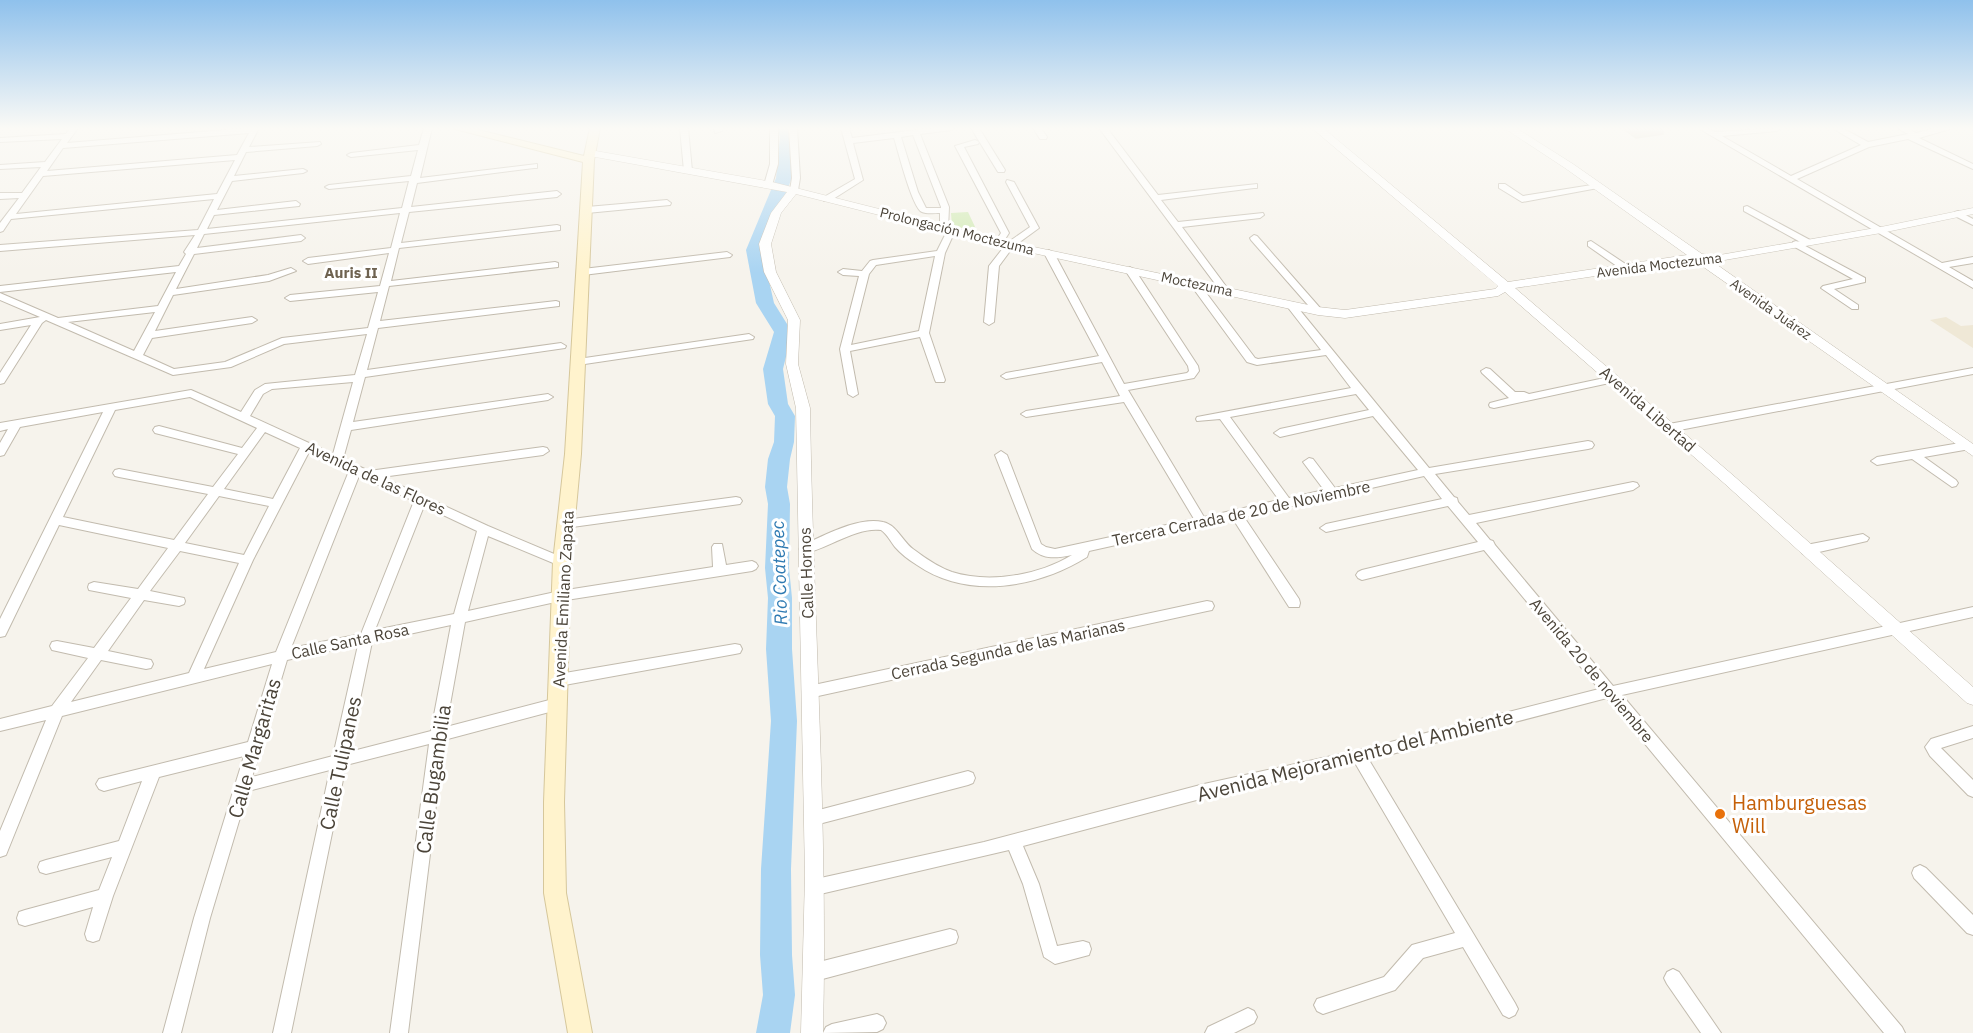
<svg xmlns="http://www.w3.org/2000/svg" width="1973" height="1033" viewBox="0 0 1973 1033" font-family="'IBM Plex Sans',sans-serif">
<rect width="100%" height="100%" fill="#f6f3ec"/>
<polygon fill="#efe8d6" points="1946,317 1961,326 1973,325 1973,348 1930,320"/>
<polygon fill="#d2eab5" points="968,212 977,231 952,226 951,213"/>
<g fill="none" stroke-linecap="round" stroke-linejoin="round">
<polygon fill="#a9d4f2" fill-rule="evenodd" points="778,128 792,128 794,137 792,178 762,250 774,303 792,332 783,369 788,404 795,416 794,442 790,459 787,487 790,504 789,568 792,598 792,649 797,721 791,869 792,955 795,995 790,1033 756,1033 763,995 760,955 761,869 771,721 766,649 768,598 765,568 768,504 765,487 768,459 774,442 775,416 768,404 763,369 774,332 756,303 746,250 776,178 780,137"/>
</g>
<polygon fill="#d8cfc1" stroke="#d3c7b4" stroke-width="1.5" points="1622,128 1663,128 1663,134 1636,138"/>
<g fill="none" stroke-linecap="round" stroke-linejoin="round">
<defs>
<g id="minor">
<path d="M 70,128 L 78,128 L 67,143 L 249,128 L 259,128 L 249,147 L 320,142 L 321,144 L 317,146 L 246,152 L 234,176 L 303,169 L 307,171 L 303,173 L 232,181 L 217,210 L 296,201 L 300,204 L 299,206 L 214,215 L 207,229 L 402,208 L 409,181 L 329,189 L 325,187 L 329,185 L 411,176 L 418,150 L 351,157 L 347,155 L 351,153 L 419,145 L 424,128 L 432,128 L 420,178 L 537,164 L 537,168 L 534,168 L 417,183 L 411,207 L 557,191 L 561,194 L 557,197 L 409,212 L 401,243 L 557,225 L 560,226 L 560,230 L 399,248 L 391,281 L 555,262 L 558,263 L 558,267 L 389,286 L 380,321 L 556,301 L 559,302 L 559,306 L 378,328 L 367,370 L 561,343 L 566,346 L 565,348 L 365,377 L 353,422 L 548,394 L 553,397 L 548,400 L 351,430 L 343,459 L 369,471 L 543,447 L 547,448 L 549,451 L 543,455 L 382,477 L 488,526 L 566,559 L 568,562 L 566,565 L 558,565 L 488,536 L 468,611 L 560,591 L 713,567 L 712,547 L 714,544 L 722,544 L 726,565 L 752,561 L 756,563 L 758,566 L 756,569 L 752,571 L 560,601 L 465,622 L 446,727 L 557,698 L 562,700 L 564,704 L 562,708 L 557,710 L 444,740 L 408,1033 L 390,1033 L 429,744 L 346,765 L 291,1033 L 273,1033 L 330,770 L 248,791 L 210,918 L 181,1033 L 163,1033 L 194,918 L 244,756 L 159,777 L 113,896 L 99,940 L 93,942 L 87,940 L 85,934 L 93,907 L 25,926 L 19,924 L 17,918 L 19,912 L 25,910 L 99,890 L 112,857 L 46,874 L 40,872 L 38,867 L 40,862 L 46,860 L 119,841 L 142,781 L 104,791 L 99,789 L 96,784 L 99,779 L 248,742 L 272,664 L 62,716 L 8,850 L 6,855 L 0,857 L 0,831 L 46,720 L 0,731 L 0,719 L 52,706 L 88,658 L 52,650 L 50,646 L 52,642 L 57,641 L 94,648 L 131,598 L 89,590 L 88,587 L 89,584 L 94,582 L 138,589 L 168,548 L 59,525 L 7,632 L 5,636 L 0,637 L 0,619 L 103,412 L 20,427 L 4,455 L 0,456 L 0,443 L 8,429 L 0,431 L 0,423 L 191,390 L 241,412 L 255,390 L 265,384 L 355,375 L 367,334 L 284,344 L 231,367 L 173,375 L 46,320 L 42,323 L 4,383 L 0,384 L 0,373 L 31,325 L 0,330 L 0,324 L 40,317 L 0,300 L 0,293 L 58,318 L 158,306 L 176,272 L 0,292 L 0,286 L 179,266 L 186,254 L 184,252 L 195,235 L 0,251 L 0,245 L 198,230 L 214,199 L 11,219 L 3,231 L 0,232 L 0,223 L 19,198 L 0,199 L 0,193 L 22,193 L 41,167 L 0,169 L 0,165 L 45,162 L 62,139 L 0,142 L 0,138 L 66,134 ZM 249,133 L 237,155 L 47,171 L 63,148 ZM 235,160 L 217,194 L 16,214 L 43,176 ZM 400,213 L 391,248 L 308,258 L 303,261 L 308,264 L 389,253 L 380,286 L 290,295 L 285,298 L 290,301 L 378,292 L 368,328 L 282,338 L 225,362 L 174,369 L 143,355 L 152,338 L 252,323 L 257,320 L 252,317 L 155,331 L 173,295 L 269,281 L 296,271 L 291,268 L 268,275 L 176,289 L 194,254 L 301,241 L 305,238 L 301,235 L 197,248 L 204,234 ZM 155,312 L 134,351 L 68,322 ZM 353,382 L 333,454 L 250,416 L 263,394 L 272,389 ZM 190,397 L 257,428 L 242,448 L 159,426 L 155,427 L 153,430 L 155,433 L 238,454 L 213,487 L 119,469 L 115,470 L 113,473 L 115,476 L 119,477 L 208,494 L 174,540 L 63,517 L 115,410 ZM 265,432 L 300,448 L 273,499 L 224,489 ZM 309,452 L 349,471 L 276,652 L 204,669 L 253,560 ZM 359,476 L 414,501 L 361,634 L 291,648 ZM 219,496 L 269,506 L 244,555 L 185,543 ZM 424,506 L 477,531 L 454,614 L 375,630 ZM 180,551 L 239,563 L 189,673 L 71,702 L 101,660 L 146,669 L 151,668 L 153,664 L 151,660 L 108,651 L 144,600 L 179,606 L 184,604 L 185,601 L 184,598 L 150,591 ZM 451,625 L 431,731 L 349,752 L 372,642 ZM 358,645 L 333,756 L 252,777 L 287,660 Z"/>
<polygon points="680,128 688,128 692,171 688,173 684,171"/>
<polygon points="714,128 722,128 722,131 715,133"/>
<polygon points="770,128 778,128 778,164 772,185 768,187 764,185 770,164"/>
<polygon points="789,128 797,128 800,178 798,190 794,193 790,190 792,178"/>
<path d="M 841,128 L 849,128 L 852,138 L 932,128 L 955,128 L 951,130 L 920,134 L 949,207 L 948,229 L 955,231 L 945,253 L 929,333 L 945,380 L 944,382 L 936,382 L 935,380 L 920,337 L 850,351 L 858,394 L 853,397 L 848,394 L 840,349 L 859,276 L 843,275 L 838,272 L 843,269 L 862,271 L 870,261 L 873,260 L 937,251 L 947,231 L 940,229 L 940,213 C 935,213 926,214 922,212 C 912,208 898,150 894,138 L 853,143 L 863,180 L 830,201 L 824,201 L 824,197 L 855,179 ZM 913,135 L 941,207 L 941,208 L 926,208 L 918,192 L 901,137 ZM 935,256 L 919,331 L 851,345 L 869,274 L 876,265 Z"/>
<polygon points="971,128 979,128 1005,170 1004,172 998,172"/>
<polygon points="1033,128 1041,128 1047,137 1046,139 1040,139"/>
<polygon points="1099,128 1107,128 1158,195 1257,184 1257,188 1254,188 1161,200 1178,222 1263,213 1264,215 1260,218 1182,227 1228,289 1228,293 1222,293"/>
<polygon points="1698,128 1708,128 1715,132 1780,128 1777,131 1722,136 1791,176 1861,145 1832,128 1842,128 1868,142 1908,134 1897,128 1907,128 1916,133 1937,128 1953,128 1919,138 1973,164 1973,169 1908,139 1869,147 1797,179 1942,263 1973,257 1973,263 1949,267 1973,281 1973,288"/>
<polygon points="975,140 979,142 978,144 964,147 1009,233 1002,244 999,245 995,242 1001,233 955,146"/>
<polygon points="1007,180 1014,182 1039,228 1013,247 999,266 994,322 989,325 984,322 989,266 1007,243 1030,227 1006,182"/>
<polygon points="1499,184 1505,184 1523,196 1598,184 1602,186 1598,188 1522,202 1499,188"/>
<polygon points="667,200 671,203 670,205 587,213 583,210 587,207"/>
<polygon points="1747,206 1810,240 1811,242 1810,244 1804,244 1744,211 1744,207"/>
<polygon points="1958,211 1973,219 1973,225 1955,216 1955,212"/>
<polygon points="1254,235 1257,236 1321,309 1321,313 1315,313 1251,240 1250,238"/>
<polygon points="1591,241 1627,265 1627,269 1621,269 1588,246 1588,242"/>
<polygon points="1796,241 1865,278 1865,282 1834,289 1858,305 1858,309 1852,309 1821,288 1823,286 1853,279 1793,246 1793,242"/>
<path d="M 1049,250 L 1054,253 L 1124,384 L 1187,373 L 1189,371 L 1188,366 L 1125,270 L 1130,267 L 1135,270 L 1198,366 L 1199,371 L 1194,378 L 1128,390 L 1204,517 L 1279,500 L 1220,419 L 1197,421 L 1196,419 L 1197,417 L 1351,388 L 1326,355 L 1257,365 L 1247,362 L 1190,284 L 1195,281 L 1198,282 L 1255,358 L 1258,359 L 1321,350 L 1286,305 L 1291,302 L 1294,303 L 1429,468 L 1588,441 L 1592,442 L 1594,445 L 1592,448 L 1588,449 L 1435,474 L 1454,497 L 1457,498 L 1458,502 L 1469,515 L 1633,482 L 1637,483 L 1639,486 L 1633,490 L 1476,523 L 1490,540 L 1493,541 L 1495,545 L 1613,686 L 1973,607 L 1973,617 L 1622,695 L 1902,1027 L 1905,1033 L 1884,1033 L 1607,698 L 1369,760 L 1515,1003 L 1518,1009 L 1515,1015 L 1509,1018 L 1503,1015 L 1463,947 L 1423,958 L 1395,990 L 1323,1014 L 1317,1011 L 1314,1005 L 1317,999 L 1384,977 L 1412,945 L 1455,933 L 1355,763 L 1204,798 L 1023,846 L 1039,884 L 1057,946 L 1083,941 L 1089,943 L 1091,949 L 1089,955 L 1055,964 L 1044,957 L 1023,884 L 1009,850 L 816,895 L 810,892 L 808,887 L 810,882 L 816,879 L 984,842 L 1204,784 L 1359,750 L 1599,689 L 1484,550 L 1362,580 L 1358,578 L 1356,575 L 1358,572 L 1362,570 L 1478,542 L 1448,506 L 1326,532 L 1320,528 L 1326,524 L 1442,499 L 1424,476 L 1244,517 L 1299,599 L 1300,603 L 1299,607 L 1289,607 L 1233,519 L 1089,551 L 1087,557 C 1037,588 968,600 917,565 C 909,560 901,554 895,547 C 890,541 888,535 881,530 C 854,526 817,556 801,552 L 799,549 L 801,546 C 823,536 859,516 883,522 C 897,525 902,541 913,549 C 925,558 938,567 952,572 C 990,584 1039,575 1072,555 C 1057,558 1044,560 1032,549 L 995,455 L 1001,451 L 1007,455 L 1041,544 L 1046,547 L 1055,549 L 1194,519 L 1124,402 L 1026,417 L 1021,414 L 1026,411 L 1120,396 L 1102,362 L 1006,379 L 1001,376 L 1006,373 L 1099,356 L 1044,253 ZM 1356,394 L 1369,410 L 1280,429 L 1274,433 L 1280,437 L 1373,416 L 1418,470 L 1335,488 L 1313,459 L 1309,458 L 1303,462 L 1324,490 L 1289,498 L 1230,417 Z"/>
<polygon points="727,252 732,255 730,257 583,275 578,272 583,269"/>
<polygon points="749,334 754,337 753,339 578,365 573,362 578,359"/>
<polygon points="1486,368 1490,369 1515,392 1524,392 1529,394 1614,376 1619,379 1614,382 1494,408 1490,407 1489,405 1490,403 1509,398 1482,373 1481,371"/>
<polygon points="1973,368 1973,374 1669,432 1663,428 1669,424"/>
<polygon points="1966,442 1970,443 1972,446 1970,449 1924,457 1956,480 1958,483 1956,486 1952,487 1912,459 1877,465 1871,461 1877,457"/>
<polygon points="736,497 740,498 742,501 740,504 565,528 559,524 565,520"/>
<polygon points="1863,534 1869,538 1867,541 1806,555 1802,553 1800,550 1802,547 1806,545"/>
<polygon points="1207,601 1212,602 1214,606 1212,610 1207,611 809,698 804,696 802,692 804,688 809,686"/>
<polygon points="735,644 740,645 742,649 740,653 735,654 559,686 554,684 552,680 554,676 559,674"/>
<polygon points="1973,726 1973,738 1941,748 1973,780 1973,797 1968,795 1930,756 1925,747 1931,739"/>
<polygon points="968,771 973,773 975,778 973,783 968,785 815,825 810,823 807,818 810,813 815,811"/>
<polygon points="1920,865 1926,868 1973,915 1973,935 1967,933 1914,878 1912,873 1914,868"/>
<polygon points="950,929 956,931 958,937 956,943 950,945 815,981 809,978 806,972 809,966 815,963"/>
<polygon points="1673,969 1679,972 1721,1033 1701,1033 1667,984 1664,978 1667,972"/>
<polygon points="1248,1008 1254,1011 1257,1017 1254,1023 1234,1033 1205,1033 1208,1027"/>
<polygon points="877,1014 883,1017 886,1023 883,1029 877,1032 823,1033 826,1027 832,1024"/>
</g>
<path id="tertiary" d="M 1312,128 L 1323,128 L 1508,282 L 1687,255 L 1565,168 L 1504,128 L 1516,128 L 1573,164 L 1702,254 L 1714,256 L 1881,227 L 1973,208 L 1973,214 L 1881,233 L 1713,262 L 1973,444 L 1973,456 L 1695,261 L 1515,288 L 1735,477 L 1973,687 L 1973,705 L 1967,703 L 1725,484 L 1505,292 L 1498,296 L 1345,318 L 1318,315 L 1010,248 L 796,194 L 781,213 L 771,244 L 776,272 L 800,320 L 798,364 L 810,408 C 813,616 828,824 823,1033 L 801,1033 L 805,876 L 796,408 L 786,364 L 788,320 L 764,272 L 759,244 L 771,213 L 787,192 L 590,156 L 585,153 L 590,150 L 772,182 L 1010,242 L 1318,307 L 1345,310 L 1495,289 L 1498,286 Z"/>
<polygon id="secondary" points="451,128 470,128 584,156 590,128 600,128 594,160 581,454 571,562 564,802 566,893 592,1033 568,1033 544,893 544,802 553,562 565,454 583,162"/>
</defs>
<use href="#minor" stroke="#c2bbae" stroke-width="2"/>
<use href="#tertiary" stroke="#c2bbae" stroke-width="1"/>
<use href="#secondary" stroke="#d6c79b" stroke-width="2"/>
<use href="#minor" fill="#fff" fill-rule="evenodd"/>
<use href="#tertiary" fill="#fff" fill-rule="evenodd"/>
<use href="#secondary" fill="#fff3cd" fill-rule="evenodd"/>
</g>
<linearGradient id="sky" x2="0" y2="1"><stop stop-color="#8fc1ec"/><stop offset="0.47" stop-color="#fbfaf6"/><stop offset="1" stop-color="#fbfaf6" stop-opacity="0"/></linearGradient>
<rect width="1973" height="273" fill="url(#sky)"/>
<circle fill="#e8710a" stroke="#fff" stroke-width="2" cx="1720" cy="814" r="6"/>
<g text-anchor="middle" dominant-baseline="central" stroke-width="6" stroke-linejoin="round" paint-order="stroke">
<g font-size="14" fill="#4b4439" stroke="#fff">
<text transform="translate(957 231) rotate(14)">Prolongación Moctezuma</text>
<text transform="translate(1659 265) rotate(-7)">Avenida Moctezuma</text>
<text transform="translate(1197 284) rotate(12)">Moctezuma</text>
<text transform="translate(1771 309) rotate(35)">Avenida Juárez</text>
</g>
<g font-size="15" font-weight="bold" fill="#6e6250" stroke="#fff">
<text x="351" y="272">Auris II</text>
</g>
<g font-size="16" fill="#4b4439" stroke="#fff">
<text transform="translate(1648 409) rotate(41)">Avenida Libertad</text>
<text transform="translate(376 478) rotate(25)">Avenida de las Flores</text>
<text transform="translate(1241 513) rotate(-12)">Tercera Cerrada de 20 de Noviembre</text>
<text transform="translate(806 573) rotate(-92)">Calle Hornos</text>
<text transform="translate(563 599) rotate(-87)">Avenida Emiliano Zapata</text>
<text transform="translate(350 641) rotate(-12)">Calle Santa Rosa</text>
<text transform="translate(1008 649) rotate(-12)">Cerrada Segunda de las Marianas</text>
<text transform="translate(1592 670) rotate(50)">Avenida 20 de noviembre</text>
</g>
<g font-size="18" font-style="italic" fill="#2e7ab2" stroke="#fff">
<text transform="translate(779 573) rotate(-92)">Rio Coatepec</text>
</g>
<g font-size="20" fill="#4b4439" stroke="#fff">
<text transform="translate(254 748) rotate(-74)">Calle Margaritas</text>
<text transform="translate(1355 755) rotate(-14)">Avenida Mejoramiento del Ambiente</text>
<text transform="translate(340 763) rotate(-78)">Calle Tulipanes</text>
<text transform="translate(433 779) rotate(-82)">Calle Bugambilia</text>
</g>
<g font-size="20" fill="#c56008" stroke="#fff" text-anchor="start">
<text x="1732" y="802">Hamburguesas<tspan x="1732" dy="23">Will</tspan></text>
</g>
</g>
</svg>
